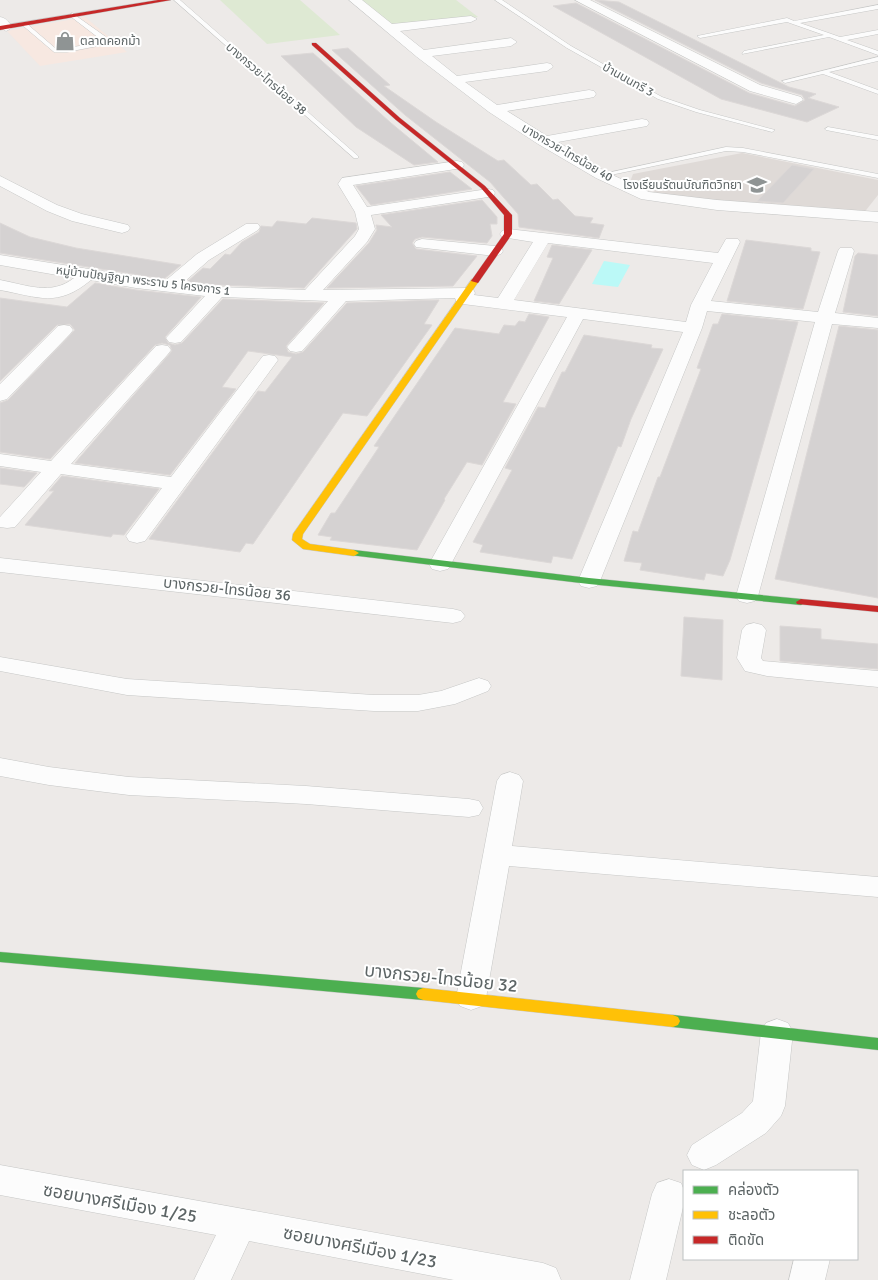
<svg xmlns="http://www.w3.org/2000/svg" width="878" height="1280" viewBox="0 0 878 1280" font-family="Signika,'Noto Sans Thai',sans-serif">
<rect width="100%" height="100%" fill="#edeae8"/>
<polygon fill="#f7e8e1" points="85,17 127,52 40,66 7,31"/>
<polygon fill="#dfdad7" points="742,153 878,180 878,195 863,214 722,202 660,194 630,182 633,174"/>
<g fill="#dee9d3">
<polygon points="220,0 300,0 340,35 267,44"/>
<polygon points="361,0 456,0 478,17 396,27"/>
</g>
<polygon fill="#bbf9f7" points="604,261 630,265 618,287 592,284"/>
<g fill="#d5d2d2" stroke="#dcd8d7">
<polygon points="595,0 619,2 789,87 816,94 808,98 839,107 807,122 721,99 553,6 576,3 749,93 795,106 805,100 802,95 761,83"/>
<polygon points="348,48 390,85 384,86 436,122 498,161 504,160 531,185 537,184 553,200 558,199 575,216 593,218 590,223 604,225 599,238 519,227 518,214 490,182 405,115 332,50"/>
<polygon points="313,53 391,123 438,162 414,165 356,127 281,56"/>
<polygon points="792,165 814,169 783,203 757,201"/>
<polygon points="450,172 472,189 371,205 356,186"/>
<polygon points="482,200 497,217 497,224 490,224 492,236 487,243 422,237 415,239 412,243 416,249 477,256 453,286 327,288 369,243 377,230 376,225 392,227 381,215"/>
<polygon points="312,218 356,223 357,229 304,288 218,285 187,282 203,268 210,269 225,254 230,255 242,242 259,232 261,226 272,227 277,221 306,224"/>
<polygon points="0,223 30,237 76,248 181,265 164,279 0,253"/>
<polygon points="746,240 811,248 811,251 820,252 803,309 727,301"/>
<polygon points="552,245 592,250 559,304 534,301 553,258 547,257"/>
<polygon points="858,253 878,255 878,316 843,312 855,256"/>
<polygon points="95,283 136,290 201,297 165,337 168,343 175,345 182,343 223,299 324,303 286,346 288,352 296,354 303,352 347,303 439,300 424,324 432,325 367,416 343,413 253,544 246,543 240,552 149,539 258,391 265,392 292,357 248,351 222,387 236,389 170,475 75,463 172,351 170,345 162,343 155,345 50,459 0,452 0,403 8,400 75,330 70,324 57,325 0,381 0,298 67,307"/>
<polygon points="529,314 549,317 503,402 516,404 482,465 467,462 444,499 445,500 417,550 330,540 332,537 318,535 331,513 335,513 379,447 374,446 455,328 499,334 504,325 515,326 519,321 525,322"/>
<polygon points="722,314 798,322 730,560 723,576 706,573 704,580 640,570 642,563 624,561 633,531 638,532 658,477 660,477 701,369 697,368 713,324 718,324"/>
<polygon points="839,326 878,330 878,598 775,579"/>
<polygon points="584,335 652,345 651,348 663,349 631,419 621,447 618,446 572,559 553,556 551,563 480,552 483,545 473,542 512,470 505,468 538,407 545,408 562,372 565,372"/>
<polygon points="0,468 37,473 24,487 0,484"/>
<polygon points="62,476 159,489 124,535 113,534 111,537 25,525 54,491 49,491"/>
<polygon points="684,617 723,620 722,680 681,676"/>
<polygon points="780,626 821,629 821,639 878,644 878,669 780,661"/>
</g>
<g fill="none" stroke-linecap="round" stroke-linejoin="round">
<defs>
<g id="lane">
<polygon points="174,0 180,0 358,156 358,158 354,158"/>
<polygon points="495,0 502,0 571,46 662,97 700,110 775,130 772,132 696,112 658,99 567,48"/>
<polygon points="878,5 878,9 800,23 840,37 878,30 878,34 847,40 878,51 878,55 829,37 742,54 744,51 824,35 787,22 700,38 697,36 787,18 794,21"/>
<polygon points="72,13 106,37 110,41 108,44 67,52 54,52 21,24 26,23 55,48 67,48 104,42 70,16"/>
<polygon points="878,57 878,61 829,72 878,90 878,94 823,74 785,83 782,81"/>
<polygon points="828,127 878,136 878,140 826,130 825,129"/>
<polygon points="726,147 743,148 878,174 878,178 743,152 726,151 601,177 598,175"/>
</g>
<g id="street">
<polygon points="349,0 362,0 392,24 471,16 477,19 471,22 400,31 424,50 511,38 517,42 511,46 432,56 457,76 547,63 551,64 553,67 547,71 465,82 497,105 589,90 594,91 596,94 594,97 589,98 507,111 547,136 642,119 647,120 649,123 647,126 558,142 606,172 649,192 717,200 878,212 878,222 717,210 641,199 596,178 538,144 489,112 417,57"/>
<polygon points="575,0 590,0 760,85 801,97 803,100 796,104 750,91"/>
<path d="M 0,17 C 6,18 9,22 12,27 L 10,29 L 6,31 L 0,27 Z"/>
<path d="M 457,161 L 462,162 L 464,165 L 462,168 L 353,185 L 367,207 L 488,189 L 493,190 L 495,193 L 493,196 L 488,197 L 371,215 L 375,229 L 367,242 L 323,290 L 467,288 L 473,289 L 475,293 L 474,295 L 498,298 L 533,242 L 502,237 L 500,234 L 502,231 L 508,229 L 718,253 L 726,239 L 738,239 L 740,242 L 711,301 L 818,312 L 838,251 L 840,248 L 852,248 L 854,251 L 835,313 L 878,318 L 878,328 L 832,324 L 758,596 L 755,601 L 747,603 L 739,601 L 736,596 L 815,322 L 707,311 L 702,328 L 600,581 L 597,586 L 589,588 L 581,586 L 578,581 L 683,332 L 583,319 L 451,564 L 448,569 L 440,571 L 432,569 L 429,564 L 567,317 L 463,304 L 457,303 L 455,298 L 346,301 L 302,351 L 296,352 L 290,351 L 287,347 L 328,301 L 222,297 L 181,342 L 175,343 L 169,342 L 166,338 L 205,296 L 136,288 L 91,280 C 57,308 39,297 0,290 L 0,280 C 27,285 51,296 74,278 L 0,265 L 0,255 L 165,281 L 197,254 L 246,224 L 258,224 L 260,227 L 258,230 L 209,260 L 183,283 L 218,287 L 305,290 L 355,236 L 359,229 L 355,212 L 338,184 L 342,178 ZM 548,243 L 713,263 L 691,305 L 686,322 L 514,300 Z"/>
<polygon points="0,176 57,205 82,214 128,225 130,228 128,231 122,233 72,221 47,211 0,186"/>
<polygon points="422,239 495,246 501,248 503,251 501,254 495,256 416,247 414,244 416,241"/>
<polygon points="64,325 70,326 73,330 70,334 7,399 0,401 0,384 58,326"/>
<polygon points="162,345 168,346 171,350 168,354 71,464 171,477 263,356 269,355 275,356 278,360 145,541 137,543 129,541 126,536 162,488 61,474 15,527 7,528 0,527 0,517 41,472 0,466 0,454 51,461 156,346"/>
<polygon points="0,558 453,609 461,611 465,616 461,621 453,623 0,572"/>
<polygon points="754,623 762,625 766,630 761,658 763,661 878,671 878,687 767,676 745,671 737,658 742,630 746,625"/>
<polygon points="0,657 127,679 374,695 418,695 441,691 479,678 488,681 491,686 488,691 455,704 418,711 374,711 127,695 0,671"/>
<polygon points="0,758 49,767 129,777 306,786 469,799 479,801 483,808 479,815 469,817 306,804 129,795 49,785 0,776"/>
<polygon points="510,772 519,775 523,781 512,846 878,877 878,897 509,866 486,998 482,1006 471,1010 460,1006 456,998 497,781 501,775"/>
<polygon points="777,1019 788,1023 793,1032 785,1106 781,1116 766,1133 716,1165 704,1170 692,1165 687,1155 692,1145 742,1113 753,1101 761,1032 766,1023"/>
<polygon points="0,1165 543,1263 556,1268 561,1280 454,1280 249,1241 231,1280 194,1280 216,1235 0,1195"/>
<polygon points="669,1179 681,1183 684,1190 684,1203 666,1280 630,1280 652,1194 657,1183"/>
<polygon points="794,1259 830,1259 825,1280 789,1280"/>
</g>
<g id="fast">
<polygon points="354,550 589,578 801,599 806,602 801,605 589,584 350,555 349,553"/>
<polygon points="0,952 423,988 428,990 430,994 428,998 423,1000 0,962"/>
<polygon points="673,1015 878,1038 878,1050 673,1027 668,1025 666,1021 668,1017"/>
</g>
<g id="slow">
<polygon points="472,279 479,281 303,534 302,539 310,544 354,550 359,553 354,556 303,549 292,540 293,534"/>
<polygon points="423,988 673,1015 678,1017 680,1021 678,1025 673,1027 423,1000 418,998 416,994 418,990"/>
</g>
<g id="jam">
<polygon points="158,0 171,0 0,30 0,26"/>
<polygon points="312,43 316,43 400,118 485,186 512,215 512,234 478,283 471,281 504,234 504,215 481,188 396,120 312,45"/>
<polygon points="801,599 878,606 878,612 797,604 796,602"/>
</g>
</defs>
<use href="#lane" stroke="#c6c7c6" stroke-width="1"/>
<use href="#street" stroke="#c6c7c6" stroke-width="1"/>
<use href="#fast" stroke="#c6c7c6" stroke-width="1"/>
<use href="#slow" stroke="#c6c7c6" stroke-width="1"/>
<use href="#jam" stroke="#c6c7c6" stroke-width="1"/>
<use href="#lane" fill="#fcfcfc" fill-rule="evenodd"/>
<use href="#street" fill="#fcfcfc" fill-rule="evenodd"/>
<use href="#fast" fill="#4caf50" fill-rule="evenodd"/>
<use href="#slow" fill="#ffc107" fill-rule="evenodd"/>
<use href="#jam" fill="#c62828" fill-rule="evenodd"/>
</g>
<defs>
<symbol id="shop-bare" viewBox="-9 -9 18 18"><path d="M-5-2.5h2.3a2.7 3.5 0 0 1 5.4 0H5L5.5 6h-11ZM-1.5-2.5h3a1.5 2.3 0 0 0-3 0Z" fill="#8f9494" stroke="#fff" stroke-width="2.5" paint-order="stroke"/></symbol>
<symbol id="school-bare" viewBox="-9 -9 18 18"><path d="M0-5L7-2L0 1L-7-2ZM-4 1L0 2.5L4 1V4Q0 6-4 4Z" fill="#8f9494" stroke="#fff" stroke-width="2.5" paint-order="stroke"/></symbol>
</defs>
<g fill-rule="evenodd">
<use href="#shop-bare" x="51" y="27" width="28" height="28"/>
<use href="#school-bare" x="743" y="171" width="28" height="28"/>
</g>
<g text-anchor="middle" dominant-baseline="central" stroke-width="4" stroke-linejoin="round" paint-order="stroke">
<g font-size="12" fill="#5d6566" stroke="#fff" text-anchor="start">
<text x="80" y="41">ตลาดคอกม้า</text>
<text x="742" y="185" text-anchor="end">โรงเรียนรัตนบัณฑิตวิทยา</text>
</g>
<g font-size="12" fill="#5d6566" stroke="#fff">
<text transform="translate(266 79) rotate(41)">บางกรวย-ไทรน้อย 38</text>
<text transform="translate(628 80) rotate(29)">บ้านนนทรี 3</text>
<text transform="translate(567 153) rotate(30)">บางกรวย-ไทรน้อย 40</text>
<text transform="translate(143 281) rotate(7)">หมู่บ้านปัญฐิญา พระราม 5 โครงการ 1</text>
</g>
<g font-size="15" fill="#5d6566" stroke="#fff">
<text transform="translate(227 589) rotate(6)">บางกรวย-ไทรน้อย 36</text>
</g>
<g font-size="18" fill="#5d6566" stroke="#fff">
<text transform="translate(441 978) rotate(6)">บางกรวย-ไทรน้อย 32</text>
<text transform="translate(120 1203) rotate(10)">ซอยบางศรีเมือง 1/25</text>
<text transform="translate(360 1247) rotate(11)">ซอยบางศรีเมือง 1/23</text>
</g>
</g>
<rect x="683" y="1170" width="175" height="90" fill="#ffffff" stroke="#bec1c2"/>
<rect x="693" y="1186" width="25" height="8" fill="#4caf50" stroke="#bec1c2"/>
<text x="728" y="1195" font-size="15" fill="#5d6566">คล่องตัว</text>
<rect x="693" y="1211" width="25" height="8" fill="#ffc107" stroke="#bec1c2"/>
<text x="728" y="1220" font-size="15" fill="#5d6566">ชะลอตัว</text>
<rect x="693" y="1236" width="25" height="8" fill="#c62828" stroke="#bec1c2"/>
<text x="728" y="1245" font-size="15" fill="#5d6566">ติดขัด</text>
</svg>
